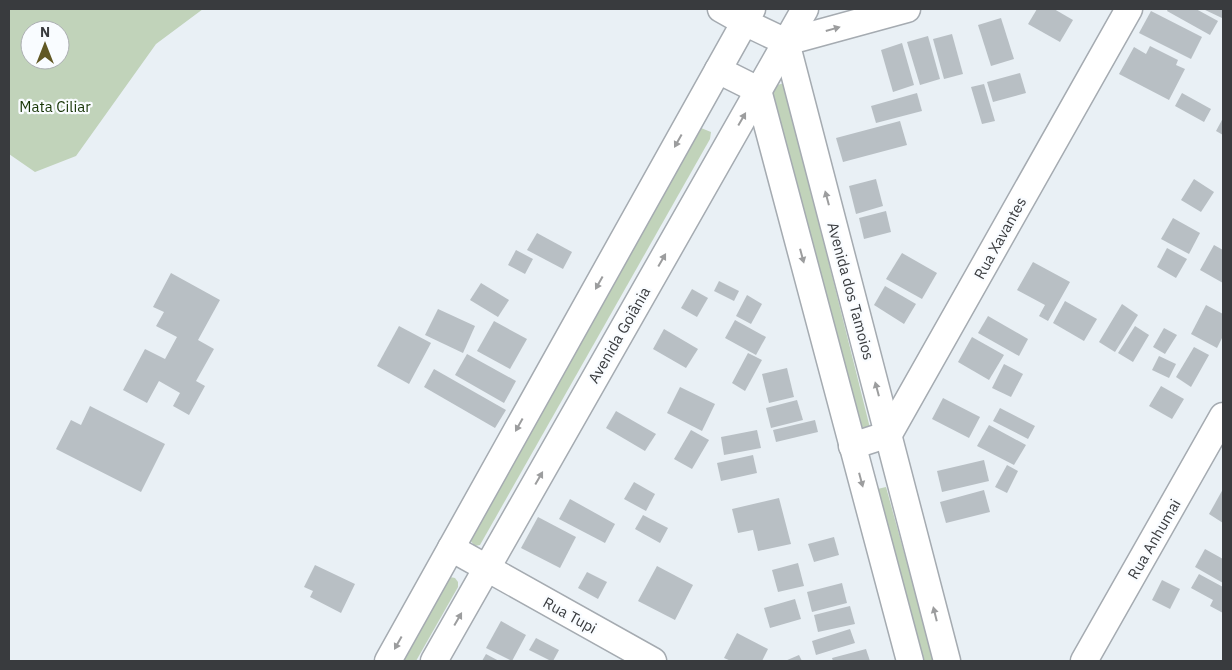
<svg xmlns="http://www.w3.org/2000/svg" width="1232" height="670" viewBox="0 0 1232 670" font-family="'IBM Plex Sans',sans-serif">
<rect width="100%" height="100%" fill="#e9f0f5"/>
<g fill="#c1d3ba" fill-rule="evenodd">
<path d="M 9,9 L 203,9 L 156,44 L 76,156 L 35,172 L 9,154 ZM 30,30 L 60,30 L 60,60 L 30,60 Z"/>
<polygon points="784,83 871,432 857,435 771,87"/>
<polygon points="701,128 711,132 710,139 480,545 475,546 469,539 698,130"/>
<polygon points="886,487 934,661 919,661 873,490"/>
<polygon points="450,577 455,578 458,582 458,587 416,661 399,661 445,579"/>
</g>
<g fill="#b8bfc4">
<polygon points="1037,9 1054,9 1073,20 1060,42 1028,24"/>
<polygon points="1168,9 1196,9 1218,21 1210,35 1167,11"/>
<polygon points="1203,9 1223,9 1223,15 1222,18"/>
<polygon points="1151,11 1202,37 1191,59 1139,33"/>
<polygon points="1001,18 1014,59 991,66 978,25"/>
<polygon points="952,34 963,74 944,79 933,39"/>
<polygon points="928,36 940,79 920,85 907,42"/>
<polygon points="902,43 914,85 893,92 881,50"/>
<polygon points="1150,46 1178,60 1176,65 1185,69 1169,100 1119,74 1134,47 1146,54"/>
<polygon points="1020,73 1026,93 993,102 987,82"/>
<polygon points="984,84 995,121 982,124 971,87"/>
<polygon points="917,93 922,111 876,123 871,106"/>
<polygon points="1182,93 1211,109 1204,122 1175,106"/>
<polygon points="1223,118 1223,135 1216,131"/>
<polygon points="900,121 907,145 843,162 836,138"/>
<polygon points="876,179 883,206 856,214 849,186"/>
<polygon points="1194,179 1214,192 1201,212 1181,200"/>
<polygon points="886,211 891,232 864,239 859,218"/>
<polygon points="1173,218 1200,233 1189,254 1161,239"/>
<polygon points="537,233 572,252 563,269 527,250"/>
<polygon points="1214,245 1223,250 1223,283 1200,270"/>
<polygon points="1167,248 1187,259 1176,278 1157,267"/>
<polygon points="516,250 533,259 525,274 508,265"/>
<polygon points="902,253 937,273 922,299 886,279"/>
<polygon points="1033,262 1070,282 1048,321 1039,316 1045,305 1017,290"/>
<polygon points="171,273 220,300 198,340 214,349 196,381 205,386 189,415 173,406 180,393 159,381 147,403 123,390 145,349 165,359 177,337 156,326 164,312 153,307"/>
<polygon points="719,281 739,291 734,301 714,291"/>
<polygon points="481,283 509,300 498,317 470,300"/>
<polygon points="885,286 916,304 904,324 874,305"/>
<polygon points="692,289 708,298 697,317 681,308"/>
<polygon points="747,295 762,304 751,324 736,316"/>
<polygon points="1065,301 1097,319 1084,341 1053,323"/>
<polygon points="1122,304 1138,315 1115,352 1099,342"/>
<polygon points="1206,305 1223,314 1223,336 1217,348 1191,334"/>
<polygon points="438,309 475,326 463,353 425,335"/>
<polygon points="988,316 1028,339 1019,356 978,333"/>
<polygon points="735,320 766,337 756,355 725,338"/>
<polygon points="494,321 527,339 510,369 477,351"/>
<polygon points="399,326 431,343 409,384 377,366"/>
<polygon points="1135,326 1149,335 1133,362 1118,353"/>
<polygon points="1164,328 1177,335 1165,354 1153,347"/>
<polygon points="664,329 698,349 686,368 653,349"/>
<polygon points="972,337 1004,355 989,380 958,362"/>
<polygon points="1194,347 1209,355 1191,387 1176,377"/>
<polygon points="748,353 762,360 745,391 732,383"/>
<polygon points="467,354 516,381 504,403 455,375"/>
<polygon points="1159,356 1176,364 1169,378 1152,370"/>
<polygon points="1004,364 1023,374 1011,397 992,388"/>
<polygon points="787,368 794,397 769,403 762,374"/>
<polygon points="434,369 506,410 495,428 424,387"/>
<polygon points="1161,386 1184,399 1172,419 1149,406"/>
<polygon points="680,387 715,404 702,431 667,413"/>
<polygon points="943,398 980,417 969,438 932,419"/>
<polygon points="797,400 803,420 771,428 766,408"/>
<polygon points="90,406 165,444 141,492 56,449 71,420 81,425"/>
<polygon points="1000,408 1035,426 1028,439 993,421"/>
<polygon points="616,411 656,434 645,451 606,428"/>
<polygon points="815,420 818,432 776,442 773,430"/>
<polygon points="989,425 1026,445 1014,465 977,446"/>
<polygon points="691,430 709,440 692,469 674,459"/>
<polygon points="757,430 761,448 724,455 721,437"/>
<polygon points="753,455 757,473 721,481 717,463"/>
<polygon points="984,460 989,481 942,492 937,471"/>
<polygon points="1007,465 1018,471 1007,493 995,487"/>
<polygon points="634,482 655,494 646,511 624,499"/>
<polygon points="1223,489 1223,523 1209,514"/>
<polygon points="984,490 990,512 946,523 940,502"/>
<polygon points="779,498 791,544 758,551 753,530 738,533 732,509"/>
<polygon points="570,499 615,524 605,543 559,519"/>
<polygon points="643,515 668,528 660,543 635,529"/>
<polygon points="538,517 576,537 560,568 521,548"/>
<polygon points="834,537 839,555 814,562 808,544"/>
<polygon points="1205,549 1223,559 1223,583 1195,567"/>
<polygon points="798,563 804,586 778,592 772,570"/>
<polygon points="315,565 355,584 341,613 310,597 313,591 304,587"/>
<polygon points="657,566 693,585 675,620 638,601"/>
<polygon points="587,572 607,582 598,599 578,588"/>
<polygon points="1199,574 1223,587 1223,613 1210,606 1213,600 1191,588"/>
<polygon points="1162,580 1180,589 1170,609 1152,600"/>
<polygon points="842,583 847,603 812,612 807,592"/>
<polygon points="795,599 801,619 770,628 764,608"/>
<polygon points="850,606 855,624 818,632 814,615"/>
<polygon points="501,621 526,635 512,661 486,648"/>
<polygon points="850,629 855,643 816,655 812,641"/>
<polygon points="737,633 768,649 762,661 731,661 724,658"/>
<polygon points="536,638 559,650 553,661 551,661 529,650"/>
<polygon points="866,649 870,661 833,661 832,658"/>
<polygon points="486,654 499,661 482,661"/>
<polygon points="799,655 802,661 785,661"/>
</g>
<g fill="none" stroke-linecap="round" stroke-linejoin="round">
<defs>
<g id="minor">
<polyline points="721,9 744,22 786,42"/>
<polyline points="786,42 947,661"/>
<polyline points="786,42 907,9"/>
<polyline points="718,70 758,90 910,661"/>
<polyline points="852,446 889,434 1129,9"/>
<polyline points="451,548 653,661"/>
<polyline points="388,661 752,9"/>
<polyline points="434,661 805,9"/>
<polyline points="1084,661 1223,416"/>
</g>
</defs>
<use href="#minor" stroke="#a5abb1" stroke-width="29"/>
<use href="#minor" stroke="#fff" stroke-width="26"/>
</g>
<defs><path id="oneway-solid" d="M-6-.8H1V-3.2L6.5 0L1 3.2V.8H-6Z" transform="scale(1.25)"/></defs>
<g fill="#9c9d9e">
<use href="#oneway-solid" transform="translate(833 29) rotate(-16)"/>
<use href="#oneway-solid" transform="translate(742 119) rotate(-60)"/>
<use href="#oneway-solid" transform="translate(678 141) rotate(119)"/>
<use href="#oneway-solid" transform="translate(827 198) rotate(-105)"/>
<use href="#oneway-solid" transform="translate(802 256) rotate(75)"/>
<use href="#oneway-solid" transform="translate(662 260) rotate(-60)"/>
<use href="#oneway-solid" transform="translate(599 283) rotate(119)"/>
<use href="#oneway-solid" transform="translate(877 389) rotate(-105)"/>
<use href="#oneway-solid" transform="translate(519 425) rotate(119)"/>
<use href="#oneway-solid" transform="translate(539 478) rotate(-60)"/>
<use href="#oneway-solid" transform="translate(861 480) rotate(75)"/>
<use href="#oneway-solid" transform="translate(935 614) rotate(-104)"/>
<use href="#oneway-solid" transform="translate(458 619) rotate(-60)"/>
<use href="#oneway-solid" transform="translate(398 643) rotate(119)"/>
</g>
<g text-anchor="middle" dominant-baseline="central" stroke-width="4.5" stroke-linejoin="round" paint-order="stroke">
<g font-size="15" fill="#183606" stroke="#f9fcff">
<text x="55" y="106">Mata Ciliar</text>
</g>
<g font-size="15" fill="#393b3e" stroke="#f9fcff">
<text transform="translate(1000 238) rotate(-61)">Rua Xavantes</text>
<text transform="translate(851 291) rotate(75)">Avenida dos Tamoios</text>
<text transform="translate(619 335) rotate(-60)">Avenida Goiânia</text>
<text transform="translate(1154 539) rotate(-60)">Rua Anhumai</text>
<text transform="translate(570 615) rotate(29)">Rua Tupi</text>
</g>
</g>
<rect width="1232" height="670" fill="none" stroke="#393b3e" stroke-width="20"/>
<g transform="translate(45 45)"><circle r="24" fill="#f9fcff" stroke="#acafb2"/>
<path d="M0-4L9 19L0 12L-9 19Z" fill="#615824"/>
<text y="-8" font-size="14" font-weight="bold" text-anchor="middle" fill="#393b3e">N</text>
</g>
</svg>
